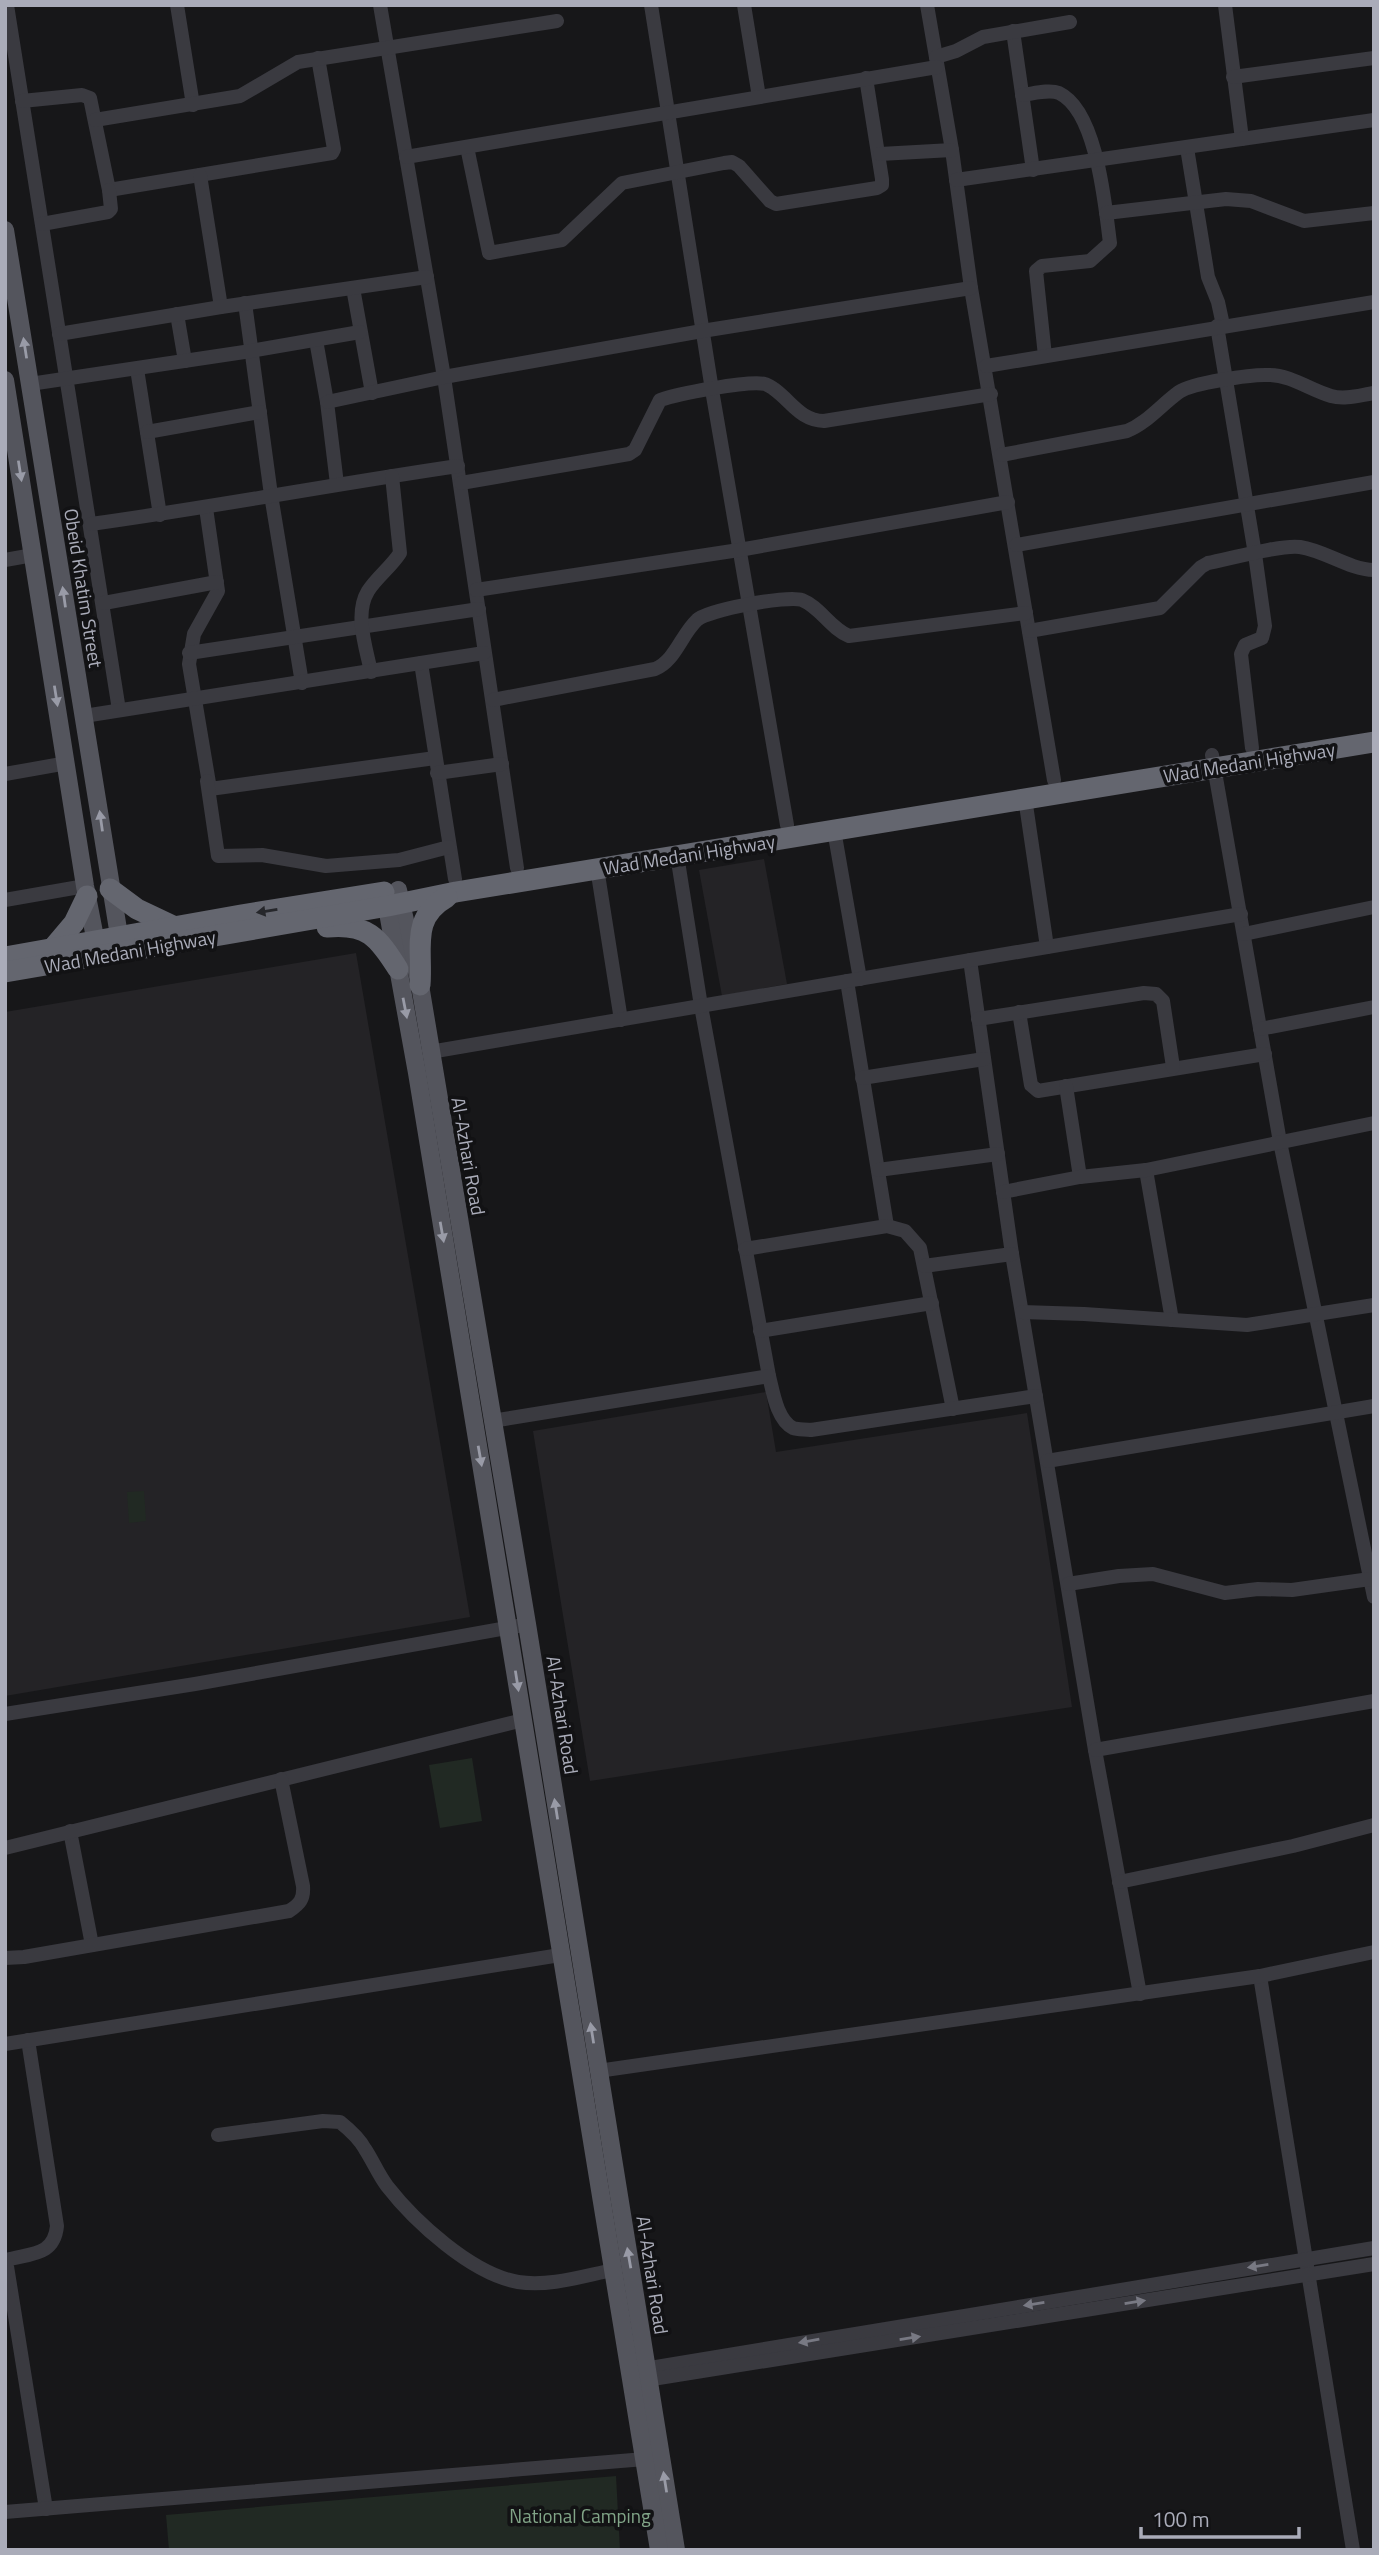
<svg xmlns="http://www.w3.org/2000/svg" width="1379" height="2555" viewBox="0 0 1379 2555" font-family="'Titillium Web',sans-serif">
<rect width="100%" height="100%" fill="#171719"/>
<g fill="#242326">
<polygon points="764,859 787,984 722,996 699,870"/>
<polygon points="356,953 470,1617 5,1696 5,1012"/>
<polygon points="766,1392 776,1452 1027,1413 1072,1707 590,1781 533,1431"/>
</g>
<g fill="#212923">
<polygon points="144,1491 146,1521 129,1523 127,1492"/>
<polygon points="472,1758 482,1821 440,1828 429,1765"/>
<polygon points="616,2476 620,2550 169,2550 166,2515"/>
</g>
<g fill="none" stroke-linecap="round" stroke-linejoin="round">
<g stroke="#3a3a40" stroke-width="14">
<polyline points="7,5 119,710"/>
<polyline points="177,5 193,105"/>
<polyline points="380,5 444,377 517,868"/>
<polyline points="651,5 712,390 787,825"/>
<polyline points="744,5 759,97"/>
<polyline points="927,5 952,150 971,288 1054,780"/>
<polyline points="1225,5 1242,139"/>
<polyline points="1013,31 1033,170"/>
<polyline points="936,57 956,51 983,37 1070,22"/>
<polyline points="1233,77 1374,58"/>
<path d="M 1022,95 C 1032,94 1049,89 1059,93 C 1097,111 1105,205 1110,243 L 1090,261 L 1042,266 L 1036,271 L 1045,356"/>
<polyline points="22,101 82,95 90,98 109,190 332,153 334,149 318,58"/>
<polyline points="95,120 240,96 298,62 557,21"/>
<polyline points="467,147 489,253 562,240 622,183 724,163 732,162 739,166 770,201 776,204 877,188 882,185 882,179 866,78"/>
<polyline points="1187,148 1208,277 1218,302 1223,325"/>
<polyline points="880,154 952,150"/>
<polyline points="406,157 937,67"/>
<polyline points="200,175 221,307"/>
<polyline points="956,180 1374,120"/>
<polyline points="1106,213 1226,199 1251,201 1304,221 1374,213"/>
<polyline points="42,224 108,212 111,209 109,190"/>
<polyline points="353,288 372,393"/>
<polyline points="245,303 271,495 302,683"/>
<polyline points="177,314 185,361"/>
<polyline points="1217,326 1255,554 1265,626 1262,638 1245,645 1241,654 1252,748"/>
<polyline points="59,334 221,307 427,277"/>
<polyline points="316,340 327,402 337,484"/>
<polyline points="986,366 1374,302"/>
<polyline points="137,369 160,515"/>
<polyline points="30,384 251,351 360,332"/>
<polyline points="327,402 444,377 702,331 971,288"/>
<polyline points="147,432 260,412"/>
<path d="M 1001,455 L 1127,431 C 1147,423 1161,405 1179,392 C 1192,383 1252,374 1269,375 C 1291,375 1310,390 1331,396 C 1345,400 1360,395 1374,393"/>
<path d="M 461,483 L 629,454 L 635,450 L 660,400 C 677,394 749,380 765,384 C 766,384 773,388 774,389 C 792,402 800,420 824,421 L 991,394"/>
<polyline points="206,508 218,591 194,634 189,664 210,789 435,758"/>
<path d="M 91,524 C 214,507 335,484 458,466"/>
<polyline points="1016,545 1374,482"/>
<polyline points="5,560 33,555"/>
<polyline points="476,590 739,550 1008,502"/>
<polyline points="104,603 217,582"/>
<path d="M 1029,631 L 1160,608 L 1201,567 L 1208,563 C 1229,559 1283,544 1300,547 C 1326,551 1348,569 1374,570"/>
<polyline points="189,653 479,609"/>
<polyline points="421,663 455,879"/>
<path d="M 371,672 C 366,647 354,614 368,591 C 377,577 391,567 400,553 L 392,476"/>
<path d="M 493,700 L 655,669 C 675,661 681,635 697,620 C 707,610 788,595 802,600 C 820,607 830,628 849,636 L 1026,613"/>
<polyline points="84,716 484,653"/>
<polyline points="1212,755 1280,1142 1374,1597"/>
<polyline points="437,773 502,764"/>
<polyline points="5,774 67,763"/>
<polyline points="207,781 218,856 262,855 326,866 399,860 449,847"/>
<polyline points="1025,798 1047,947"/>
<polyline points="834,830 860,979"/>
<polyline points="677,855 701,1006 769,1376"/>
<polyline points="597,868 621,1020"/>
<polyline points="5,900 85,886"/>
<polyline points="1244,934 1374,907"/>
<polyline points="970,960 1012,1254 1095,1750 1140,1994"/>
<polyline points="847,981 887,1226"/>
<polyline points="1019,1012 1031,1085 1038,1091 1265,1054"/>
<polyline points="978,1019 1144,993 1156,994 1163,1001 1173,1067"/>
<polyline points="1260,1029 1374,1007"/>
<polyline points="430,1052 1241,914"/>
<polyline points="862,1078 984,1059"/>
<polyline points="1066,1086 1080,1177"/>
<polyline points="878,1170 998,1154"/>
<polyline points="1146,1170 1172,1320"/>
<polyline points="1003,1192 1080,1177 1146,1170 1374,1123"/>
<polyline points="745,1249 887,1226 905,1231 920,1248 953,1409"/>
<polyline points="924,1266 1012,1254"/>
<polyline points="1022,1312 1084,1314 1247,1325 1374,1305"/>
<polyline points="760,1331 932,1303"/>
<path d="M 492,1421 L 769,1376 C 773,1392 777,1420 793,1428 C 798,1430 805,1429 811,1430 L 1036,1396"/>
<polyline points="1047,1461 1374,1406"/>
<polyline points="1068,1584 1119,1576 1153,1574 1225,1593 1258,1589 1292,1590 1370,1579"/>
<polyline points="5,1714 195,1684 518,1626"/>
<polyline points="1095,1750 1374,1701"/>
<polyline points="70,1831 92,1945"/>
<polyline points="5,1848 523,1720"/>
<polyline points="1119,1882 1293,1846 1374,1825"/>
<path d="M 5,1958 L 24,1957 L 289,1911 C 300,1904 304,1899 303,1886 L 281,1779"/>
<polyline points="1260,1976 1353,2550"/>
<path d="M 28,2040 L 57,2226 C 54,2256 31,2253 6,2260 L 46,2509"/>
<polyline points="5,2044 560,1955"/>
<polyline points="598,2071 1260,1976 1374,1952"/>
<path d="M 218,2135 L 323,2121 L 340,2122 C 350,2130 359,2138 365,2149 C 373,2161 378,2174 387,2186 C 415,2222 472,2274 518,2282 C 549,2287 583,2276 613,2270"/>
<polyline points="638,2370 1374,2248"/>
<polyline points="640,2381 1374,2264"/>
<polyline points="5,2512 645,2459"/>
</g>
<g stroke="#54555d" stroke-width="18">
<polyline points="5,230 121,948"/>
<polyline points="5,380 85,886 98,953"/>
<polyline points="398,890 420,985 527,1624 676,2550"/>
<polyline points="385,896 417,1073 659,2550"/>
</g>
<g stroke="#64666f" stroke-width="21">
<polyline points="110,889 137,909 175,927"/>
<path d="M 327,927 C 367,923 378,937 398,969"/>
<polyline points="52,949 74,923 87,896"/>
<polyline points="5,957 241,915 384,892"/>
<polyline points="5,972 388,906 456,892 1374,742"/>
<path d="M 420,985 C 423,948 410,918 447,897"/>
</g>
</g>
<defs><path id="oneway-solid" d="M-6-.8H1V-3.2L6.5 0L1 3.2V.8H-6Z" transform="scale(1.75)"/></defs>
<g fill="#999ba7">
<use href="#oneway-solid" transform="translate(25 348) rotate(-99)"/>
<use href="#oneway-solid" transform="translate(20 471) rotate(81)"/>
<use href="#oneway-solid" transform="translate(64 597) rotate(-98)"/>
<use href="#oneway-solid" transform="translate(56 696) rotate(81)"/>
<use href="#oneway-solid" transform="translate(101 821) rotate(-98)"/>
<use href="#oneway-solid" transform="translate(405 1008) rotate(79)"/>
<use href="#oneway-solid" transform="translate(442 1232) rotate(80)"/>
<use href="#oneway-solid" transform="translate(480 1456) rotate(80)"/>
<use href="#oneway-solid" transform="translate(517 1681) rotate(81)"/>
<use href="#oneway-solid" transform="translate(556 1809) rotate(-99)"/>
<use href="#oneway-solid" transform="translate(592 2033) rotate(-99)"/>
<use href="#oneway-solid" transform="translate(629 2258) rotate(-100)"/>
<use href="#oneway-solid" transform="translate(665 2482) rotate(-99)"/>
</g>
<use fill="#26272b" href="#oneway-solid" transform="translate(267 911) rotate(171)"/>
<g fill="#787983">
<use href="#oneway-solid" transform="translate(1258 2266) rotate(171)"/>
<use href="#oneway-solid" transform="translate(1135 2302) rotate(-9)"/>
<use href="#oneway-solid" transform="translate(1034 2304) rotate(171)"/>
<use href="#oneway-solid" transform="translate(910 2338) rotate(-9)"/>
<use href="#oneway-solid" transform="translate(809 2341) rotate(170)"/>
</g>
<g text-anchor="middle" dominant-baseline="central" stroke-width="7" stroke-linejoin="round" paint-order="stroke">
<g font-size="19" fill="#aaacb9" stroke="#121214">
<text transform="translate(84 588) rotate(81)">Obeid Khatim Street</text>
<text transform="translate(1249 762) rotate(-9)">Wad Medani Highway</text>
<text transform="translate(689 854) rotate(-9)">Wad Medani Highway</text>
<text transform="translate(130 951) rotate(-10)">Wad Medani Highway</text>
<text transform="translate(469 1156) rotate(80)">Al-Azhari Road</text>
<text transform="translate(563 1715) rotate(81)">Al-Azhari Road</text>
<text transform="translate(653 2275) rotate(81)">Al-Azhari Road</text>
</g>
<g font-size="19" fill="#81a487" stroke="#121214">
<text x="580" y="2515">National Camping</text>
</g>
</g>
<rect width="1379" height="2555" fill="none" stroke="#aaacb9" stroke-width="14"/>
<path d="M1141 2527v10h158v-10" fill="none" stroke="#aaacb9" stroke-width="3.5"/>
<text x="1152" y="2527" font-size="21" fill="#aaacb9" stroke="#121214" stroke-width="5" paint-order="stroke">100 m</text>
</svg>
